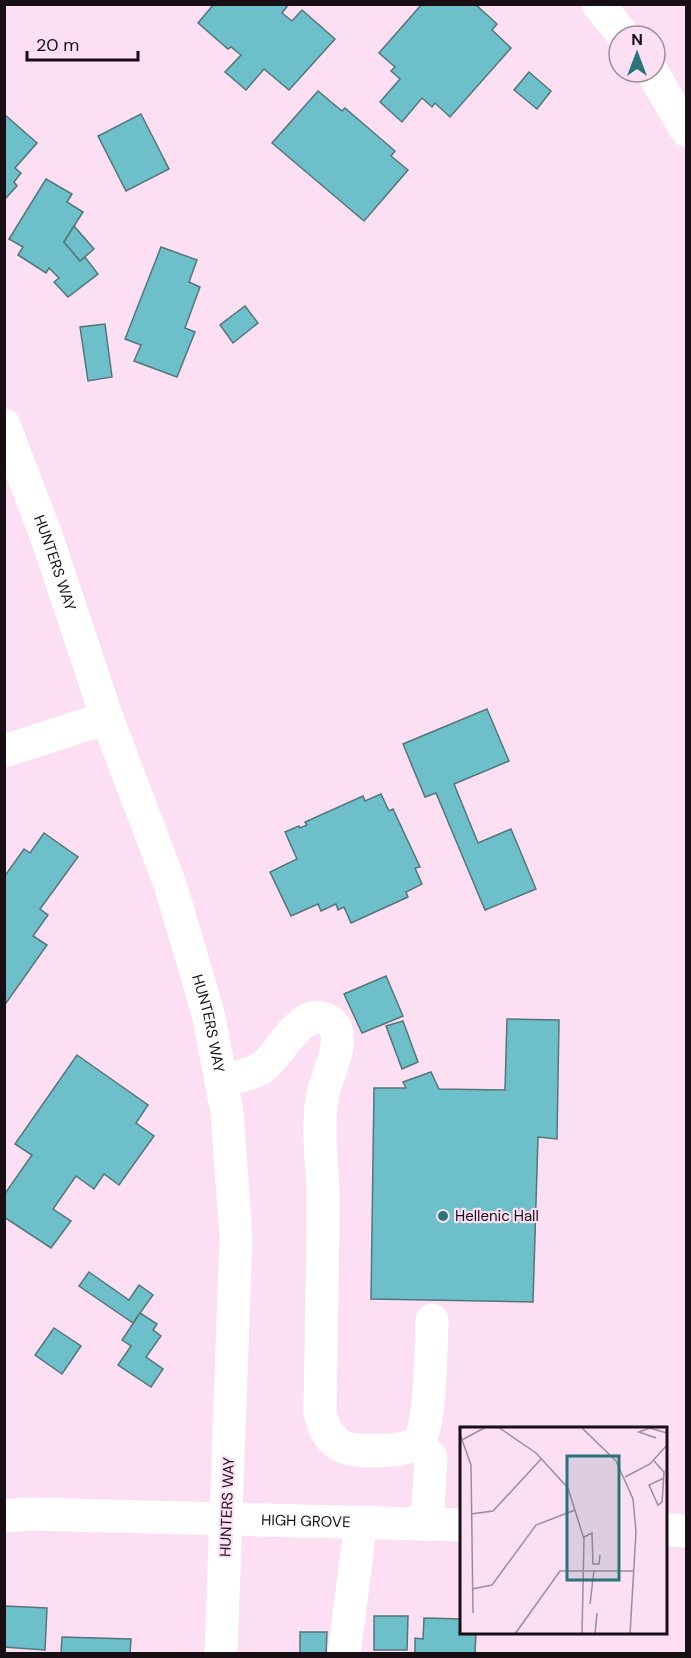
<svg xmlns="http://www.w3.org/2000/svg" width="691" height="1658" viewBox="0 0 691 1658" font-family="'DM Sans',sans-serif">
<rect width="100%" height="100%" fill="#fcdff2"/>
<g fill="#6dbfca" stroke="#53767a" stroke-width="1.5">
<polygon points="214,4 289,4 282,13 292,21 302,10 335,39 289,90 264,69 246,90 225,72 241,55 231,47 228,49 198,23"/>
<polygon points="422,4 475,4 497,24 492,30 511,48 450,117 435,103 432,107 422,98 402,122 380,102 400,79 391,71 395,67 379,53"/>
<polygon points="529,72 551,91 537,109 514,90"/>
<polygon points="318,91 342,111 345,108 395,151 391,156 408,170 364,221 272,143"/>
<polygon points="4,114 37,143 15,168 21,173 14,182 17,186 4,200"/>
<polygon points="141,114 169,169 126,191 98,136"/>
<polygon points="46,179 72,194 67,202 83,212 64,242 80,261 85,257 98,274 68,297 54,282 59,278 49,268 46,273 18,255 23,247 9,239"/>
<polygon points="74,226 94,249 80,261 64,242"/>
<polygon points="161,247 197,260 189,282 200,287 185,328 195,332 177,377 134,361 141,345 125,339"/>
<polygon points="245,306 258,323 233,343 220,325"/>
<polygon points="105,324 112,377 88,381 80,327"/>
<polygon points="487,709 509,761 454,784 478,843 511,829 536,889 485,910 436,793 425,797 403,744"/>
<polygon points="381,794 389,811 393,809 420,867 415,868 422,884 406,892 408,897 351,923 344,907 338,910 336,904 321,911 318,904 291,916 270,872 297,859 285,832 299,826 300,828 307,825 305,822 363,796 365,801"/>
<polygon points="44,833 78,857 40,909 48,915 33,936 47,945 4,1006 4,877 24,849 30,853"/>
<polygon points="386,976 403,1016 362,1033 344,994"/>
<polygon points="507,1019 559,1020 557,1139 538,1137 533,1302 371,1299 374,1088 406,1088 403,1082 431,1072 439,1089 505,1090"/>
<polygon points="403,1021 418,1062 402,1069 386,1026"/>
<polygon points="77,1055 148,1105 136,1123 154,1136 119,1185 104,1174 94,1189 76,1176 53,1209 71,1221 51,1248 4,1217 4,1195 32,1155 15,1144"/>
<polygon points="89,1272 129,1300 139,1285 153,1295 133,1323 79,1286"/>
<polygon points="140,1313 157,1324 153,1330 161,1336 146,1357 163,1369 151,1387 118,1365 131,1346 122,1340"/>
<polygon points="54,1328 81,1346 62,1374 35,1355"/>
<polygon points="5,1606 47,1608 45,1650 4,1647"/>
<polygon points="374,1616 408,1616 407,1650 374,1650"/>
<polygon points="424,1618 462,1619 462,1632 476,1632 475,1654 415,1654 415,1638 423,1639"/>
<polygon points="300,1632 327,1632 326,1654 300,1654"/>
<polygon points="62,1637 131,1639 130,1654 61,1654"/>
</g>
<g fill="none" stroke-linecap="round" stroke-linejoin="round">
<g stroke="#fff" stroke-width="33">
<polyline points="598,4 624,36"/>
<polyline points="652,72 686,130"/>
<path id="s1" d="M 4,425 L 47,538 L 107,718 L 170,884 L 208,1013 L 227,1112 L 236,1237 L 221,1654"/>
<polyline points="4,751 107,718"/>
<path d="M 221,1081 C 235,1077 253,1075 264,1066 C 281,1054 301,1004 329,1021 C 349,1033 328,1075 324,1090 C 321,1102 320,1114 320,1126 C 319,1149 323,1171 323,1194 C 323,1267 321,1339 320,1412 C 323,1427 328,1438 341,1446 C 354,1453 407,1453 418,1442 C 431,1429 431,1342 432,1320"/>
<polyline points="418,1442 431,1458 427,1525"/>
<path id="s2" d="M 4,1516 L 30,1514 L 462,1525"/>
<polyline points="666,1530 686,1531"/>
<polyline points="344,1654 361,1523"/>
</g>
</g>
<circle fill="#2a737c" stroke="#fcdff2" stroke-width="2" cx="443" cy="1216" r="6"/>
<g text-anchor="middle" dominant-baseline="central" stroke-width="4.5" stroke-linejoin="round" paint-order="stroke">
<g font-size="15" fill="#180e15" stroke="#fcdff2">
<text stroke="none"><textPath href="#s1" startOffset="147">HUNTERS WAY</textPath></text>
<text stroke="none"><textPath href="#s1" startOffset="633">HUNTERS WAY</textPath></text>
<text transform="translate(227 1507) rotate(-88)">HUNTERS WAY</text>
<text stroke="none"><textPath href="#s2" startOffset="302">HIGH GROVE</textPath></text>
</g>
<g font-size="15" fill="#180e15" stroke="#fcdff2" text-anchor="start">
<text x="455" y="1216">Hellenic Hall</text>
</g>
</g>
<g transform="translate(460 1427)">
<rect width="207" height="207" fill="#fcdff2"/>
<path fill="none" stroke="#a18b9a" stroke-width="1.5" d="M 38,0 L 76,26 L 108,61 L 124,112 L 122,207M 121,0 L 156,34 L 173,72 L 176,105 L 170,207M 0,7 L 11,38 L 13,186M 196,11 L 179,5 L 190,1 L 207,6M 0,14 L 26,0M 194,34 L 204,45 L 203,61 L 202,75 L 198,78 L 189,58 L 204,51M 165,50 L 190,37 L 207,18M 11,87 L 33,84 L 82,31M 124,110 L 132,106 L 133,137 L 139,137 L 140,128M 12,162 L 32,158 L 76,98 L 115,83M 130,177 L 134,143M 55,207 L 100,144 L 174,144M 135,207 L 137,186"/>
<path fill="#2a737c" fill-opacity="0.15" stroke="#2a737c" stroke-width="3" d="M 107,29 L 159,29 L 159,153 L 107,153 Z"/>
<rect width="207" height="207" fill="none" stroke="#180e15" stroke-width="3"/>
</g>
<rect width="691" height="1658" fill="none" stroke="#180e15" stroke-width="12"/>
<g transform="translate(637 54)"><circle r="28" fill="#fcdff2" stroke="#a18b9a" stroke-width="1.5"/>
<path d="M0-4.5L10 22L0 15L-10 22Z" fill="#2a737c"/>
<text y="-9" font-size="16" font-weight="bold" text-anchor="middle" fill="#180e15">N</text>
</g>
<path d="M27 51v9h111v-9" fill="none" stroke="#180e15" stroke-width="3"/>
<text x="36" y="51" font-size="18" fill="#180e15" stroke="#fcdff2" stroke-width="4.5" paint-order="stroke">20 m</text>
</svg>
